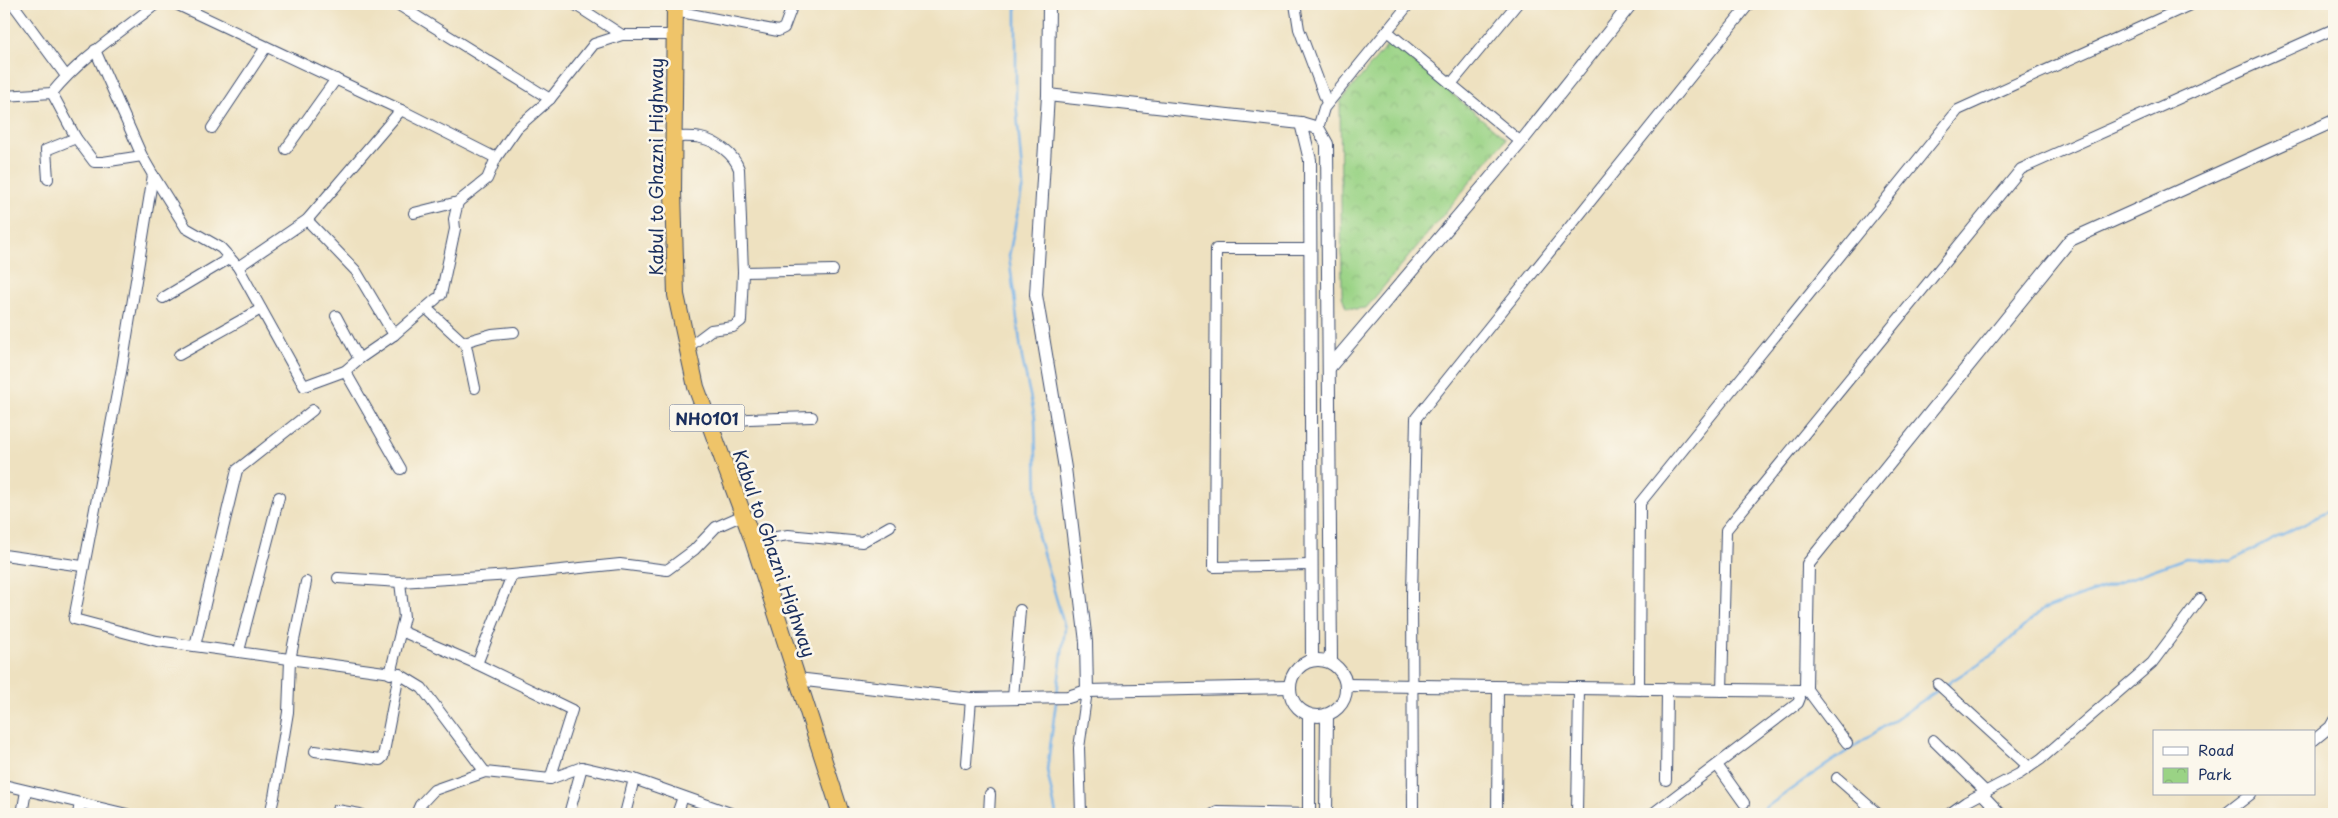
<svg xmlns="http://www.w3.org/2000/svg" width="2338" height="818" viewBox="0 0 2338 818" font-family="'Playpen Sans',sans-serif">
<defs>
<pattern id="park-crowns" width="20" height="18" patternUnits="userSpaceOnUse" patternTransform="scale(1.25)"><rect width="20" height="18" fill="#9ad385"/><path d="M2 6a3 3 0 1 1 6 0M12 15a3 3 0 1 1 6 0" fill="none" stroke="#84b575"/></pattern>
</defs>
<rect width="100%" height="100%" fill="#fbf7ec"/>
<filter id="ink" filterUnits="userSpaceOnUse"><feTurbulence type="fractalNoise" baseFrequency=".02" numOctaves="2"/><feDisplacementMap in="SourceGraphic" scale="10" xChannelSelector="R" yChannelSelector="G"/><feConvolveMatrix kernelMatrix="1 2 1 2 8 2 1 2 1" color-interpolation-filters="sRGB"/></filter>
<filter id="wash" filterUnits="userSpaceOnUse"><feTurbulence type="fractalNoise" baseFrequency=".0096" numOctaves="4" result="noise"/><feDisplacementMap in="SourceGraphic" scale="20" xChannelSelector="R" yChannelSelector="G"/><feGaussianBlur stdDeviation="1.12" result="paint"/><feColorMatrix in="noise" values="0 0 0 0 0 0 0 0 0 0 0 0 0 0 0 0 0 1.4 0 .05"/><feComposite in="paint" operator="in"/></filter>
<g filter="url(#wash)">
<rect width="100%" height="100%" fill="#eee1c0"/>
<polygon fill="url(#park-crowns)" stroke="#5a8172" points="1390,42 1506,139 1366,308 1355,309 1346,307 1342,296 1340,102"/>
<g fill="none" stroke-linecap="round" stroke-linejoin="round">
<g stroke="#75b2e8" stroke-width="2.5">
<polyline points="1016,4 1016,101 1023,185 1009,256 1022,358 1035,418 1038,536 1065,628 1057,694"/>
<polyline points="1944,686 1995,653 2042,610 2186,558 2231,561 2334,508"/>
<polyline points="1056,702 1047,770 1056,814"/>
<polyline points="1757,814 1804,780 1940,689"/>
</g>
</g>
</g>
<g filter="url(#ink)">
<g fill="none" stroke-linecap="round" stroke-linejoin="round">
<defs>
<g id="minor">
<polyline points="13,4 66,76"/>
<polyline points="176,4 401,110 496,158"/>
<polyline points="397,4 550,99"/>
<polyline points="574,4 622,35"/>
<polyline points="1295,4 1299,29 1327,103"/>
<polyline points="675,11 778,31 784,28 793,4"/>
<polyline points="1387,31 1521,142"/>
<polyline points="95,50 142,156 153,175 186,228 221,248 238,267 304,386 345,371 359,359 394,335 436,299"/>
<polyline points="1451,84 1517,4"/>
<polyline points="52,93 76,138 94,162 103,162 142,156"/>
<path d="M 4,96 L 52,93 C 81,57 121,32 156,4"/>
<polyline points="212,128 266,47"/>
<polyline points="1318,128 1324,108 1409,4"/>
<path d="M 673,137 C 682,137 692,136 701,138 C 716,141 734,154 739,169 L 743,272 L 741,321 L 733,327 L 711,330 L 687,348"/>
<polyline points="286,149 336,79"/>
<polyline points="153,175 122,367 74,619 157,641 399,674 422,688 485,772"/>
<polyline points="48,179 46,150 76,138"/>
<polyline points="414,213 458,202 487,179 496,158 517,128 550,99 594,44 622,35 674,35"/>
<polyline points="307,220 356,271 394,335"/>
<polyline points="1310,249 1216,249 1214,567 1310,565"/>
<polyline points="238,267 307,220 401,110"/>
<polyline points="743,272 833,270"/>
<polyline points="441,295 455,229 454,219 458,202"/>
<polyline points="163,298 230,258"/>
<polyline points="426,308 466,345 475,388"/>
<polyline points="336,316 359,359"/>
<polyline points="464,342 492,334 514,332"/>
<polyline points="179,355 261,309"/>
<polyline points="345,371 401,469"/>
<polyline points="710,425 749,419 812,417"/>
<polyline points="753,541 788,535 862,542 890,526"/>
<polyline points="4,555 82,566"/>
<polyline points="338,578 400,582 512,575 620,564 667,570 694,550 716,527 743,515"/>
<polyline points="401,631 477,664 572,710 550,779"/>
<polyline points="195,646 237,470 313,410"/>
<polyline points="239,651 279,497"/>
<polyline points="477,664 512,575"/>
<polyline points="390,674 404,617 400,582"/>
<polyline points="1938,684 2029,767"/>
<polyline points="1806,688 1847,743"/>
<polyline points="1639,690 1640,503 1958,110 2192,4"/>
<polyline points="1722,691 1726,530 2021,169 2334,29"/>
<polyline points="1013,698 1020,610"/>
<polyline points="1933,740 1986,792"/>
<polyline points="2314,740 2330,727 2334,720"/>
<polyline points="315,751 380,760 383,757 399,674"/>
<polyline points="966,763 971,699"/>
<polyline points="1717,765 1744,803"/>
<polyline points="1837,778 1878,814"/>
<polyline points="1666,780 1667,690"/>
<polyline points="4,785 127,814"/>
<polyline points="1982,794 2001,814"/>
<polyline points="337,810 360,814"/>
<polyline points="22,814 26,791"/>
<polyline points="78,814 80,803"/>
<polyline points="270,814 274,797 288,712 290,660 306,582"/>
<polyline points="416,814 420,805 434,790 485,772 550,779 582,767 634,779 733,814"/>
<polyline points="569,814 582,767"/>
<polyline points="625,814 634,779"/>
<polyline points="677,814 683,797"/>
<polyline points="989,814 990,794"/>
<polyline points="1081,814 1079,748 1087,691"/>
<polyline points="1213,814 1217,812 1309,814"/>
<polyline points="1413,814 1412,595 1416,418 1749,4"/>
<polyline points="1497,814 1498,687"/>
<polyline points="1577,814 1579,689"/>
<polyline points="1652,814 1798,703 1800,698 1797,692"/>
<polyline points="1949,814 1966,802 2019,774 2041,759 2152,663 2200,599"/>
<polyline points="2225,814 2251,794"/>
</g>
<g id="tertiary">
<polyline points="1049,4 1048,95 1036,295 1065,468 1086,642 1087,691"/>
<polyline points="1048,95 1301,123 1318,128 1327,144 1331,662"/>
<polyline points="1301,123 1310,160 1312,660"/>
<polyline points="1329,368 1521,142 1631,4"/>
<circle cx="1318" cy="688" r="28"/>
<polyline points="797,679 971,699 1068,697 1087,691 1289,687"/>
<polyline points="1346,685 1802,691 1806,688 1808,564 2070,240 2334,121"/>
<polyline points="1309,814 1309,715"/>
<polyline points="1326,814 1327,715"/>
</g>
<polyline id="trunk" points="675,4 673,191 676,295 696,387 753,541 841,814"/>
</defs>
<use href="#minor" stroke="#3b4a6d" stroke-width="12"/>
<use href="#tertiary" stroke="#3b4a6d" stroke-width="14"/>
<use href="#trunk" stroke="#3b4a6d" stroke-width="18"/>
<use href="#minor" stroke="#fff" stroke-width="10"/>
<use href="#tertiary" stroke="#fff" stroke-width="12"/>
<use href="#trunk" stroke="#efc469" stroke-width="16"/>
</g>
</g>
<g text-anchor="middle" dominant-baseline="central" stroke-width="5" stroke-linejoin="round" paint-order="stroke">
<rect fill="#fbf7ec" stroke="#5e6b89" stroke-width="1" x="669.5" y="404.5" width="75" height="27" rx="4"/>
<g font-size="16" font-weight="bold" fill="#1b2f5e">
<text x="707" y="418">NH0101</text>
</g>
<g font-size="18" fill="#1b2f5e" stroke="#fbf7ec">
<text transform="translate(655 167) rotate(-90)">Kabul to Ghazni Highway</text>
<text transform="translate(775 553) rotate(71)">Kabul to Ghazni Highway</text>
</g>
</g>
<rect width="2338" height="818" fill="none" stroke="#fbf7ec" stroke-width="20"/>
<rect x="2153" y="730" width="162" height="65" fill="#fbf7ec" stroke="#a1a7b3"/>
<rect x="2163" y="747" width="25" height="8" fill="#ffffff" stroke="#a1a7b3"/>
<text x="2198" y="756" font-size="15" fill="#1b2f5e">Road</text>
<rect x="2163" y="768" width="25" height="15" fill="url(#park-crowns)" stroke="#a1a7b3"/>
<text x="2198" y="780" font-size="15" fill="#1b2f5e">Park</text>
</svg>
